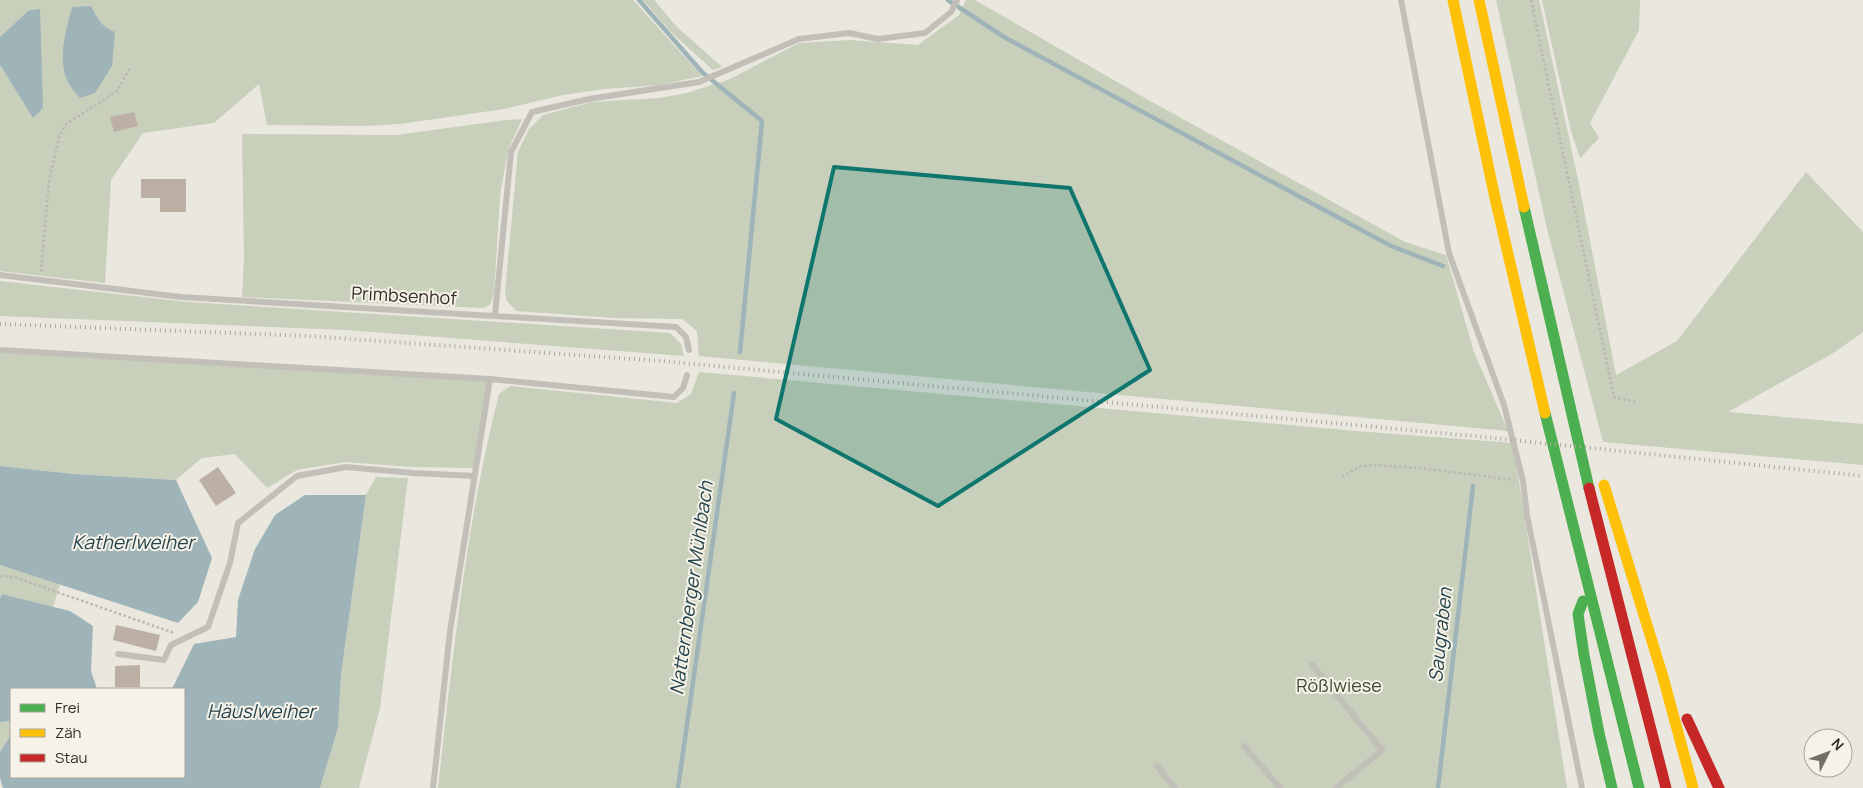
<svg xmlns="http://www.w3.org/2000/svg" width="1863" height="788" viewBox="0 0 1863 788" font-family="Manrope,sans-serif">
<rect width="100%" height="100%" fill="#eae7df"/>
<g fill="#c8cfbb" fill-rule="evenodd">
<path d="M 0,0 L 633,0 L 702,76 L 660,85 L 605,89 L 563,95 L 504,109 L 400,124 L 365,126 L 267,125 L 259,84 L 214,123 L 143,133 L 111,180 L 105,283 L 0,271 L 0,65 L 33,118 L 40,48 L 40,9 L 29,10 L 0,37 ZM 91,6 L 99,20 L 105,28 L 65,33 Z"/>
<polygon points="643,0 654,0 677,27 722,67 713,70 673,34"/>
<polygon points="966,0 975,0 1145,98 1405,242 1446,255 1474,352 1508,431 699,356 697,331 682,319 614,318 516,311 507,301 505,292 518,152 529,129 543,115 592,102 659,98 687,93 730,79 799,43 850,40 918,45 959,15"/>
<polygon points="1496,0 1539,0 1579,184 1616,375 1677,341 1806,172 1863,232 1863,332 1832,354 1728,412 1863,424 1863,465 1603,442 1548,233"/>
<polygon points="1542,0 1640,0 1639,30 1590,123 1599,138 1580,158 1571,131"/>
<polygon points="522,119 509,148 506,161 500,196 494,294 490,305 483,308 242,297 244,258 242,134 396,135 506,120"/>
<polygon points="0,281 188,302 670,333 681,344 684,356 346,330 0,316"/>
<polygon points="0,350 490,379 474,468 411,467 345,462 297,470 267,488 235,454 202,458 176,480 74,474 0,466"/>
<path d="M 699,372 L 1356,431 L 1513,443 L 1567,788 L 438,788 C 453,656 466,523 499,394 L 510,386 L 677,403 L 691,394 Z"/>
<polygon points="376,477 408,478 380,708 359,788 320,788 338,728 341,675 366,495"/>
<polygon points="0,565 60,584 53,607 2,594 0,598"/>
<polygon points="11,721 11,738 9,738 0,752 0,722"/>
</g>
<g fill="#9eb4b8">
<path d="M 91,6 C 98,18 101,27 115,32 L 112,66 L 95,93 L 80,98 C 76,93 70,87 68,82 C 57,59 66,30 72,7 Z"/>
<polygon points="40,9 43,108 33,118 0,65 0,37 29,10"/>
<polygon points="0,466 74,474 176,480 212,558 198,602 178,623 0,565"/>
<polygon points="305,495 366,495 341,675 338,728 320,788 3,788 0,778 0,752 9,738 11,738 11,777 184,777 184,689 172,689 194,644 236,637 238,600 255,549 275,515"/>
<polygon points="2,594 70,611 93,626 91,671 97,689 11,689 11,721 0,722 0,598"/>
</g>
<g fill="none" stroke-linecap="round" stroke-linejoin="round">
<g stroke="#9eb4b8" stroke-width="4.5">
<polyline points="639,0 702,72 762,121 740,352"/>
<polyline points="948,0 1004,37 1391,246 1443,266"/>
<polyline points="678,788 734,393"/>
<polyline points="1438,788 1473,486"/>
</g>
</g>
<g fill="#bcafa4">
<polygon points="134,112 138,126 114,132 110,117"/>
<polygon points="141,179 186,179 186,212 160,212 160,198 141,198"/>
<polygon points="218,467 236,493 216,506 199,480"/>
<polygon points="116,625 160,635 156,651 113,640"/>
<polygon points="140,665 140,687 115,687 115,666"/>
</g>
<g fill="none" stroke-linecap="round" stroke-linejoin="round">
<g stroke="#bbb7b1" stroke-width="2.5" stroke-dasharray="2.5 2.5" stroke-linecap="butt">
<polyline points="1531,0 1614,397 1636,402"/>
<polyline points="41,272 49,182 59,137 66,124 117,91 130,68"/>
<polyline points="1342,477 1361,466 1377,465 1419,468 1514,480"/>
<polyline points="0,576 17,578 174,633"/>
</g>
<g stroke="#c2bfb9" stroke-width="6">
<polyline points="1401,0 1449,253 1504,405 1523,481 1527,515 1582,788"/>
<polyline points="0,275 181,297 676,327 686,337 689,350"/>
<polyline points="495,315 511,152 532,112 589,99 699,82 799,39 849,33 878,39 925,33 951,12 957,0"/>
<polyline points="0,350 490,379"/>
<polyline points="118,654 164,660 171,645 208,627 230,563 238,523 297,476 346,467 413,473 474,476"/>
<polyline points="1312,665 1382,750 1336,788"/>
<polyline points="1244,746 1280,788"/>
<polyline points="1157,766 1175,788"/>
<polyline points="433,788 450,631 490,379 674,397 683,388 687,375"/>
</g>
<g stroke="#4caf50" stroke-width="11">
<polyline points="1524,207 1589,488"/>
<polyline points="1545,413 1639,788"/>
<polyline points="1583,601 1578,614 1584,655 1599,733 1612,788"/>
</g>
<g stroke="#ffc107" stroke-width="11">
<polyline points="1453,0 1495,198 1545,413"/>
<polyline points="1479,0 1524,207"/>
<polyline points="1604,485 1663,677 1693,788"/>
</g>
<g stroke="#c62828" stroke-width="11">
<polyline points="1589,488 1666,788"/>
<polyline points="1687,719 1719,788"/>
</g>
<polyline stroke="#aaa7a3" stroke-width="4" stroke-dasharray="1 4" stroke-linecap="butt" points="0,324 308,336 661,361 1473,436 1863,476"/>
</g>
<path fill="#0f766e" fill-opacity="0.2" stroke="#0f766e" stroke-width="4" stroke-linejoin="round" d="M 834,167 L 1070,188 L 1150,370 L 938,506 L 776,419 Z"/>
<g text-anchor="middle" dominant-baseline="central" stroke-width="4" stroke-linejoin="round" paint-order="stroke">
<g font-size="18" fill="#322d28" stroke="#f6f2e7">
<text transform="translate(404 295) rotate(3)">Primbsenhof</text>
</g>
<g font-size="18" fill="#3d4d2f" stroke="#f6f2e7">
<text x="1339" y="685">Rößlwiese</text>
</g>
<g font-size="19" font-style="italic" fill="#23444e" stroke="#f6f2e7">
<text x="133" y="542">Katherlweiher</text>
<text transform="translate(691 588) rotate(-82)">Natternberger Mühlbach</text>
<text transform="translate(1440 635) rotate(-84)">Saugraben</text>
<text x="261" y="711">Häuslweiher</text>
</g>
</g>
<rect x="10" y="688" width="175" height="90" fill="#f6f2e7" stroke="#a8a39b"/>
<rect x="20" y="704" width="25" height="8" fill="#4caf50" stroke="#a8a39b"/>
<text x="55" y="713" font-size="15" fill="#322d28">Frei</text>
<rect x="20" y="729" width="25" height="8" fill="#ffc107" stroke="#a8a39b"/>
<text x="55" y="738" font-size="15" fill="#322d28">Zäh</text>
<rect x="20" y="754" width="25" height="8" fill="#c62828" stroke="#a8a39b"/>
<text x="55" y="763" font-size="15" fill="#322d28">Stau</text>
<g transform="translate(1828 753) rotate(48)"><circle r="24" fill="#f6f2e7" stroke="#a8a39b"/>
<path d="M0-4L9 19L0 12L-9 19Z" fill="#726e68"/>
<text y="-8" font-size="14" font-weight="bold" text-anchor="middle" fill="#322d28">N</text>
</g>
</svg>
